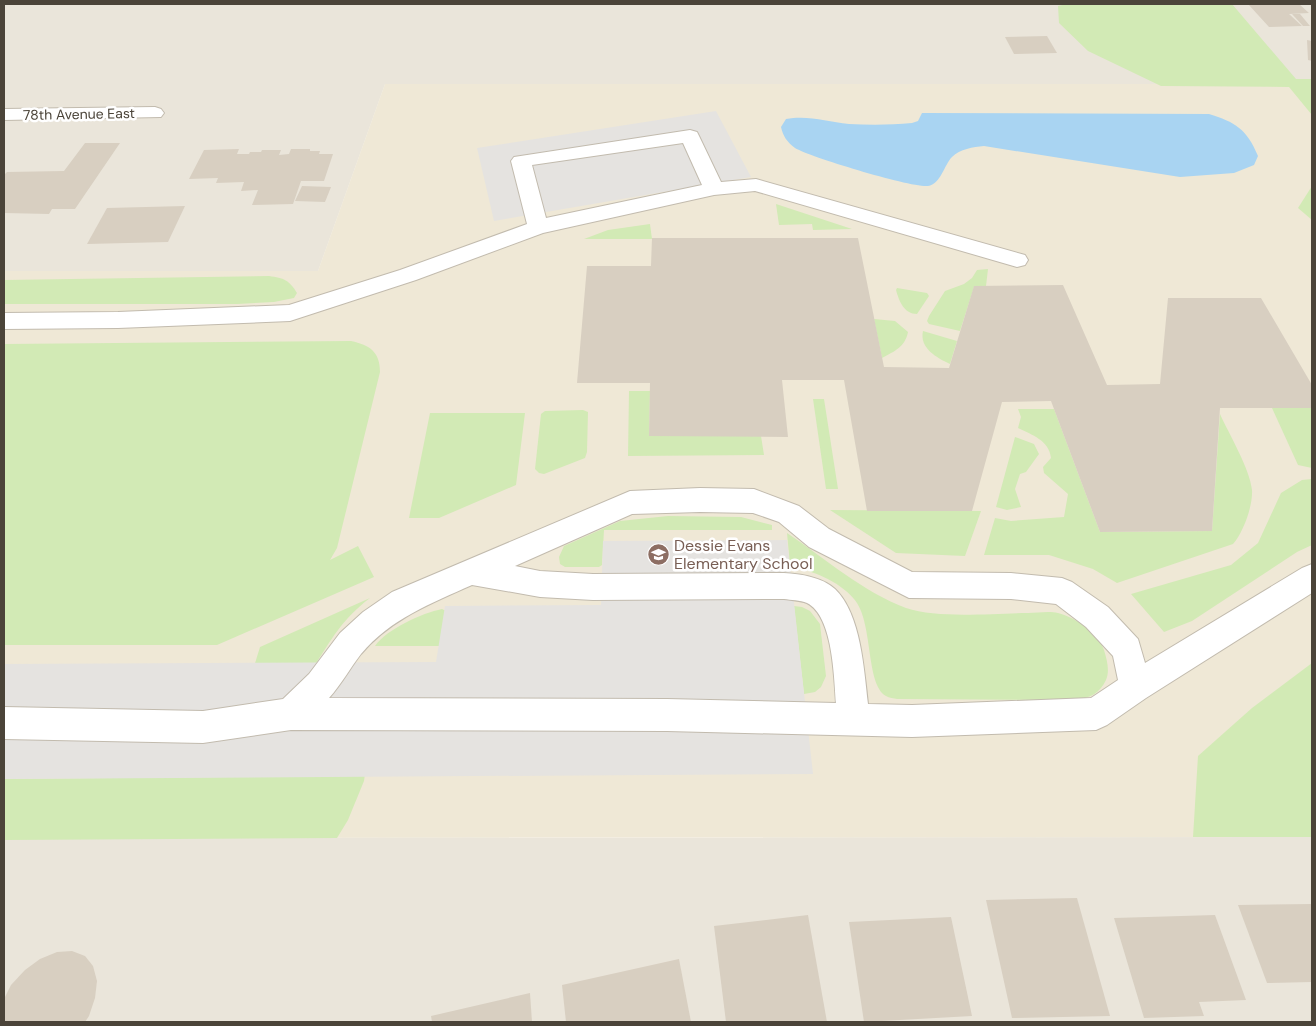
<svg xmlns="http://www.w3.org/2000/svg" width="1316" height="1026" viewBox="0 0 1316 1026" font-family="'DM Sans',sans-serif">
<rect width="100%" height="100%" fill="#f6f3ec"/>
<g fill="#eae5da">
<polygon points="4,4 1312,4 1312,104 385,84 318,271 4,271"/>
<polygon points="1312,837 1312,1022 4,1022 4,838"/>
</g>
<polygon fill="#efe8d6" points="385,84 1296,84 1312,104 1312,837 4,838 4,271 318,271"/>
<g fill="#d2eab5">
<polygon points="1067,4 1232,4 1296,79 1312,79 1312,115 1289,87 1161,86 1088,51 1059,23 1058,6"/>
<polygon points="1312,186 1312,220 1298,208"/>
<polygon points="776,204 852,229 813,230 812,224 779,225"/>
<polygon points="650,224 652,239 584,239 608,230"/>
<polygon points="988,269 986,286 974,287 960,331 929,324 927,321 929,316 945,291 964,284 972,278 977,270"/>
<path d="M 269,276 C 284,278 289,280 297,293 L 294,298 L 274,302 L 237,304 L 4,304 L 4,280 Z"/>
<path d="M 897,288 L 927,293 L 929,296 L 917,314 C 904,314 899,301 896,290 Z"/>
<path d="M 874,319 L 895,321 L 908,332 C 905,347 895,351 882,358 Z"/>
<path d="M 923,331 L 957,341 L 950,364 C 937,358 919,348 923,331 Z"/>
<path d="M 351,341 C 370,345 380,352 380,372 L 337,548 L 330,560 L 358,546 L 374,577 L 217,645 L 4,645 L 4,344 Z"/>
<polygon points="629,391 650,391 649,436 761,436 764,455 628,456"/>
<polygon points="813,399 824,399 838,489 826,489"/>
<polygon points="1272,408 1312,408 1312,468 1298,465"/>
<path d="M 1018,409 L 1054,409 L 1100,532 L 1212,531 L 1220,414 C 1229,434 1250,469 1252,490 C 1253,506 1243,533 1233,544 L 1117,583 L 1093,569 L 1049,555 L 984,555 L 995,518 L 1011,521 L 1064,517 L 1068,494 L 1044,473 L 1043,467 L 1051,458 C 1049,440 1032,435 1018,428 L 1021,417 Z"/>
<polygon points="583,410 588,412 587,452 585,458 544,474 539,473 535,469 541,414 545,411"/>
<polygon points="430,413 525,413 516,485 439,518 409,518"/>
<polygon points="1015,437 1034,444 1039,454 1026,472 1020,474 1015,489 1021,507 1007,510 996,507"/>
<polygon points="1312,479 1312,545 1297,552 1192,621 1164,632 1131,594 1231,565 1258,543 1281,493 1302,480"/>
<polygon points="830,510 981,511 965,556 896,553"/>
<polygon points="668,516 741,517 772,525 772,530 604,530 602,565 599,567 565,567 560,564 559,557 564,546 620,521"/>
<path d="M 787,533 C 826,559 863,592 906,608 C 939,619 993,613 1028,613 C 1037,613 1049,611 1058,613 C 1076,618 1098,632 1104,650 C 1107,660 1110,671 1106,680 C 1100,693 1090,698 1076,700 L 897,699 C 894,698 889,698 886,696 C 865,684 874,622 854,599 C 838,580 813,572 790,565 Z"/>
<path d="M 370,598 C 341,620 332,639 313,668 L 247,689 L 260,647 Z"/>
<polygon points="794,606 802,607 810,611 820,624 826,676 821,687 815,692 804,694"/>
<path d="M 442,609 L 446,611 L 785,646 L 375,646 C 387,629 422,613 442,609 Z"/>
<polygon points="1312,663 1312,837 1193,837 1198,756 1252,708"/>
<polygon points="369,746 364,781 348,820 337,838 4,840 4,779 227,777"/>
</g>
<g fill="#e5e3e0">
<polygon points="716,111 751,177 494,221 477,148"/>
<polygon points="787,540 813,774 4,779 4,664 436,662 445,606 601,605 603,541"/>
</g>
<path fill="#a9d4f2" d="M 922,113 L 1209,114 C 1235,122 1247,129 1258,156 L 1254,165 L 1234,173 L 1180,177 L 984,146 C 973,147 960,149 952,157 C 944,165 941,184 928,186 C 912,188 810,157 795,148 C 787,142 783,136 781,127 L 786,119 C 809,115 827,122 849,124 C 870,125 891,125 912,123 L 918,121 Z"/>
<g fill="#d8cfc1">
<polygon points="1248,4 1299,4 1309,13 1289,14 1302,26 1269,27"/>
<polygon points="1292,14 1300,14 1310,26 1303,26"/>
<polygon points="1047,36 1057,53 1014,54 1005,37"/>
<polygon points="1307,40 1312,41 1312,61 1308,60"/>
<polygon points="85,143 120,143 75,209 52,209 49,214 4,213 4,175 7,172 64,171"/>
<polygon points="239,149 237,154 249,154 250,152 261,152 262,150 281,150 279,155 289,154 291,149 310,149 310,151 320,151 319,154 333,154 324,181 301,181 293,204 252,205 258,190 241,191 244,182 216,183 218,178 189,179 204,150"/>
<polygon points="302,186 331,187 325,202 295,201"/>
<polygon points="185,206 168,242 87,244 107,208"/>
<polygon points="652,238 858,238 884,367 949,368 974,286 1063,285 1107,385 1160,384 1168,298 1261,298 1312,385 1312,408 1220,408 1212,531 1100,532 1051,401 1002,402 972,511 867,511 844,380 782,380 788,437 649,436 650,383 577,383 587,266 651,266"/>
<polygon points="1077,898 1110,1016 1012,1018 986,900"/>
<polygon points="1312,904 1312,982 1267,983 1238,905"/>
<polygon points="808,915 827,1022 726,1022 714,926"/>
<polygon points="1215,915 1246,1000 1199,1002 1204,1016 1144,1018 1114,918"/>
<polygon points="951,917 972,1016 864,1022 849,922"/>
<polygon points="72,951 85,956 93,966 97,981 95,998 89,1016 85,1022 4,1022 4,999 11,985 25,970 40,959 57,952"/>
<polygon points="679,959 691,1022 566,1022 562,985"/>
<polygon points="530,993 532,1022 432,1022 431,1016"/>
</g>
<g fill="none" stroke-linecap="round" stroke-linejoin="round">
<defs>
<g id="minor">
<polygon points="155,107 161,109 164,113 161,117 4,120 4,109"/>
<path d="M 690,130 L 697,132 L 699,136 L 721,182 L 756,179 L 1025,255 L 1028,260 L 1025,265 L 1017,267 L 755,191 L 714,195 L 543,233 L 416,280 L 290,321 L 118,328 L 4,329 L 4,313 L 118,312 L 289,305 L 400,270 L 527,224 L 511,161 L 514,157 ZM 683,143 L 702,185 L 546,218 L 532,165 Z"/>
<path d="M 700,488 L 754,489 L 799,506 L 829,529 L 912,572 L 1011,573 L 1062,578 L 1072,582 L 1108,607 L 1138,639 L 1145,663 L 1302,568 L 1312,564 L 1312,593 L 1146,698 L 1107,725 L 1096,730 L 912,737 L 667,731 L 291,730 L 203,743 L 4,739 L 4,707 L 203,711 L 283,699 L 309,674 L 340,633 L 363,612 L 392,592 L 630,491 ZM 700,512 L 753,513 L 779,522 L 809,547 L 909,598 L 1011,599 L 1056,604 L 1086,627 L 1113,656 L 1118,680 L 1091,698 L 912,705 L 868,704 C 864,670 861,614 835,589 C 822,577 801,574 784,573 L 593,574 L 540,571 L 515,566 L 632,514 ZM 472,585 L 540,597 L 593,600 L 784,599 C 791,600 800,600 807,603 C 833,616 834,677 836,703 L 667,699 L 329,698 C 341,685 350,668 361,654 C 390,619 432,603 472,585 Z"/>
</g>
</defs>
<use href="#minor" stroke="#c2bbae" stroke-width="2"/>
<use href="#minor" fill="#fff" fill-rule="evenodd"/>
</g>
<defs>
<symbol id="school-disc" viewBox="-11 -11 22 22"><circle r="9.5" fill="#8d6e63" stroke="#fff"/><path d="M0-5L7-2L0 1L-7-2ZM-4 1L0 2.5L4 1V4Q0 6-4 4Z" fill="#fff"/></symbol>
</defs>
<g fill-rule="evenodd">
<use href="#school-disc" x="646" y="542" width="25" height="25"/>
</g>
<g text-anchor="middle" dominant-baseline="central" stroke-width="5" stroke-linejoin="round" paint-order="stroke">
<g font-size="14" fill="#4b4439" stroke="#fff">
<text transform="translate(79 114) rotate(-1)">78th Avenue East</text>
</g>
<g font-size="16" fill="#785e54" stroke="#fff" text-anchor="start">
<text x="674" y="545">Dessie Evans<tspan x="674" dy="18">Elementary School</tspan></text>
</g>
</g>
<rect width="1316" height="1026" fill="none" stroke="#4b4439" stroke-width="10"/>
</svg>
